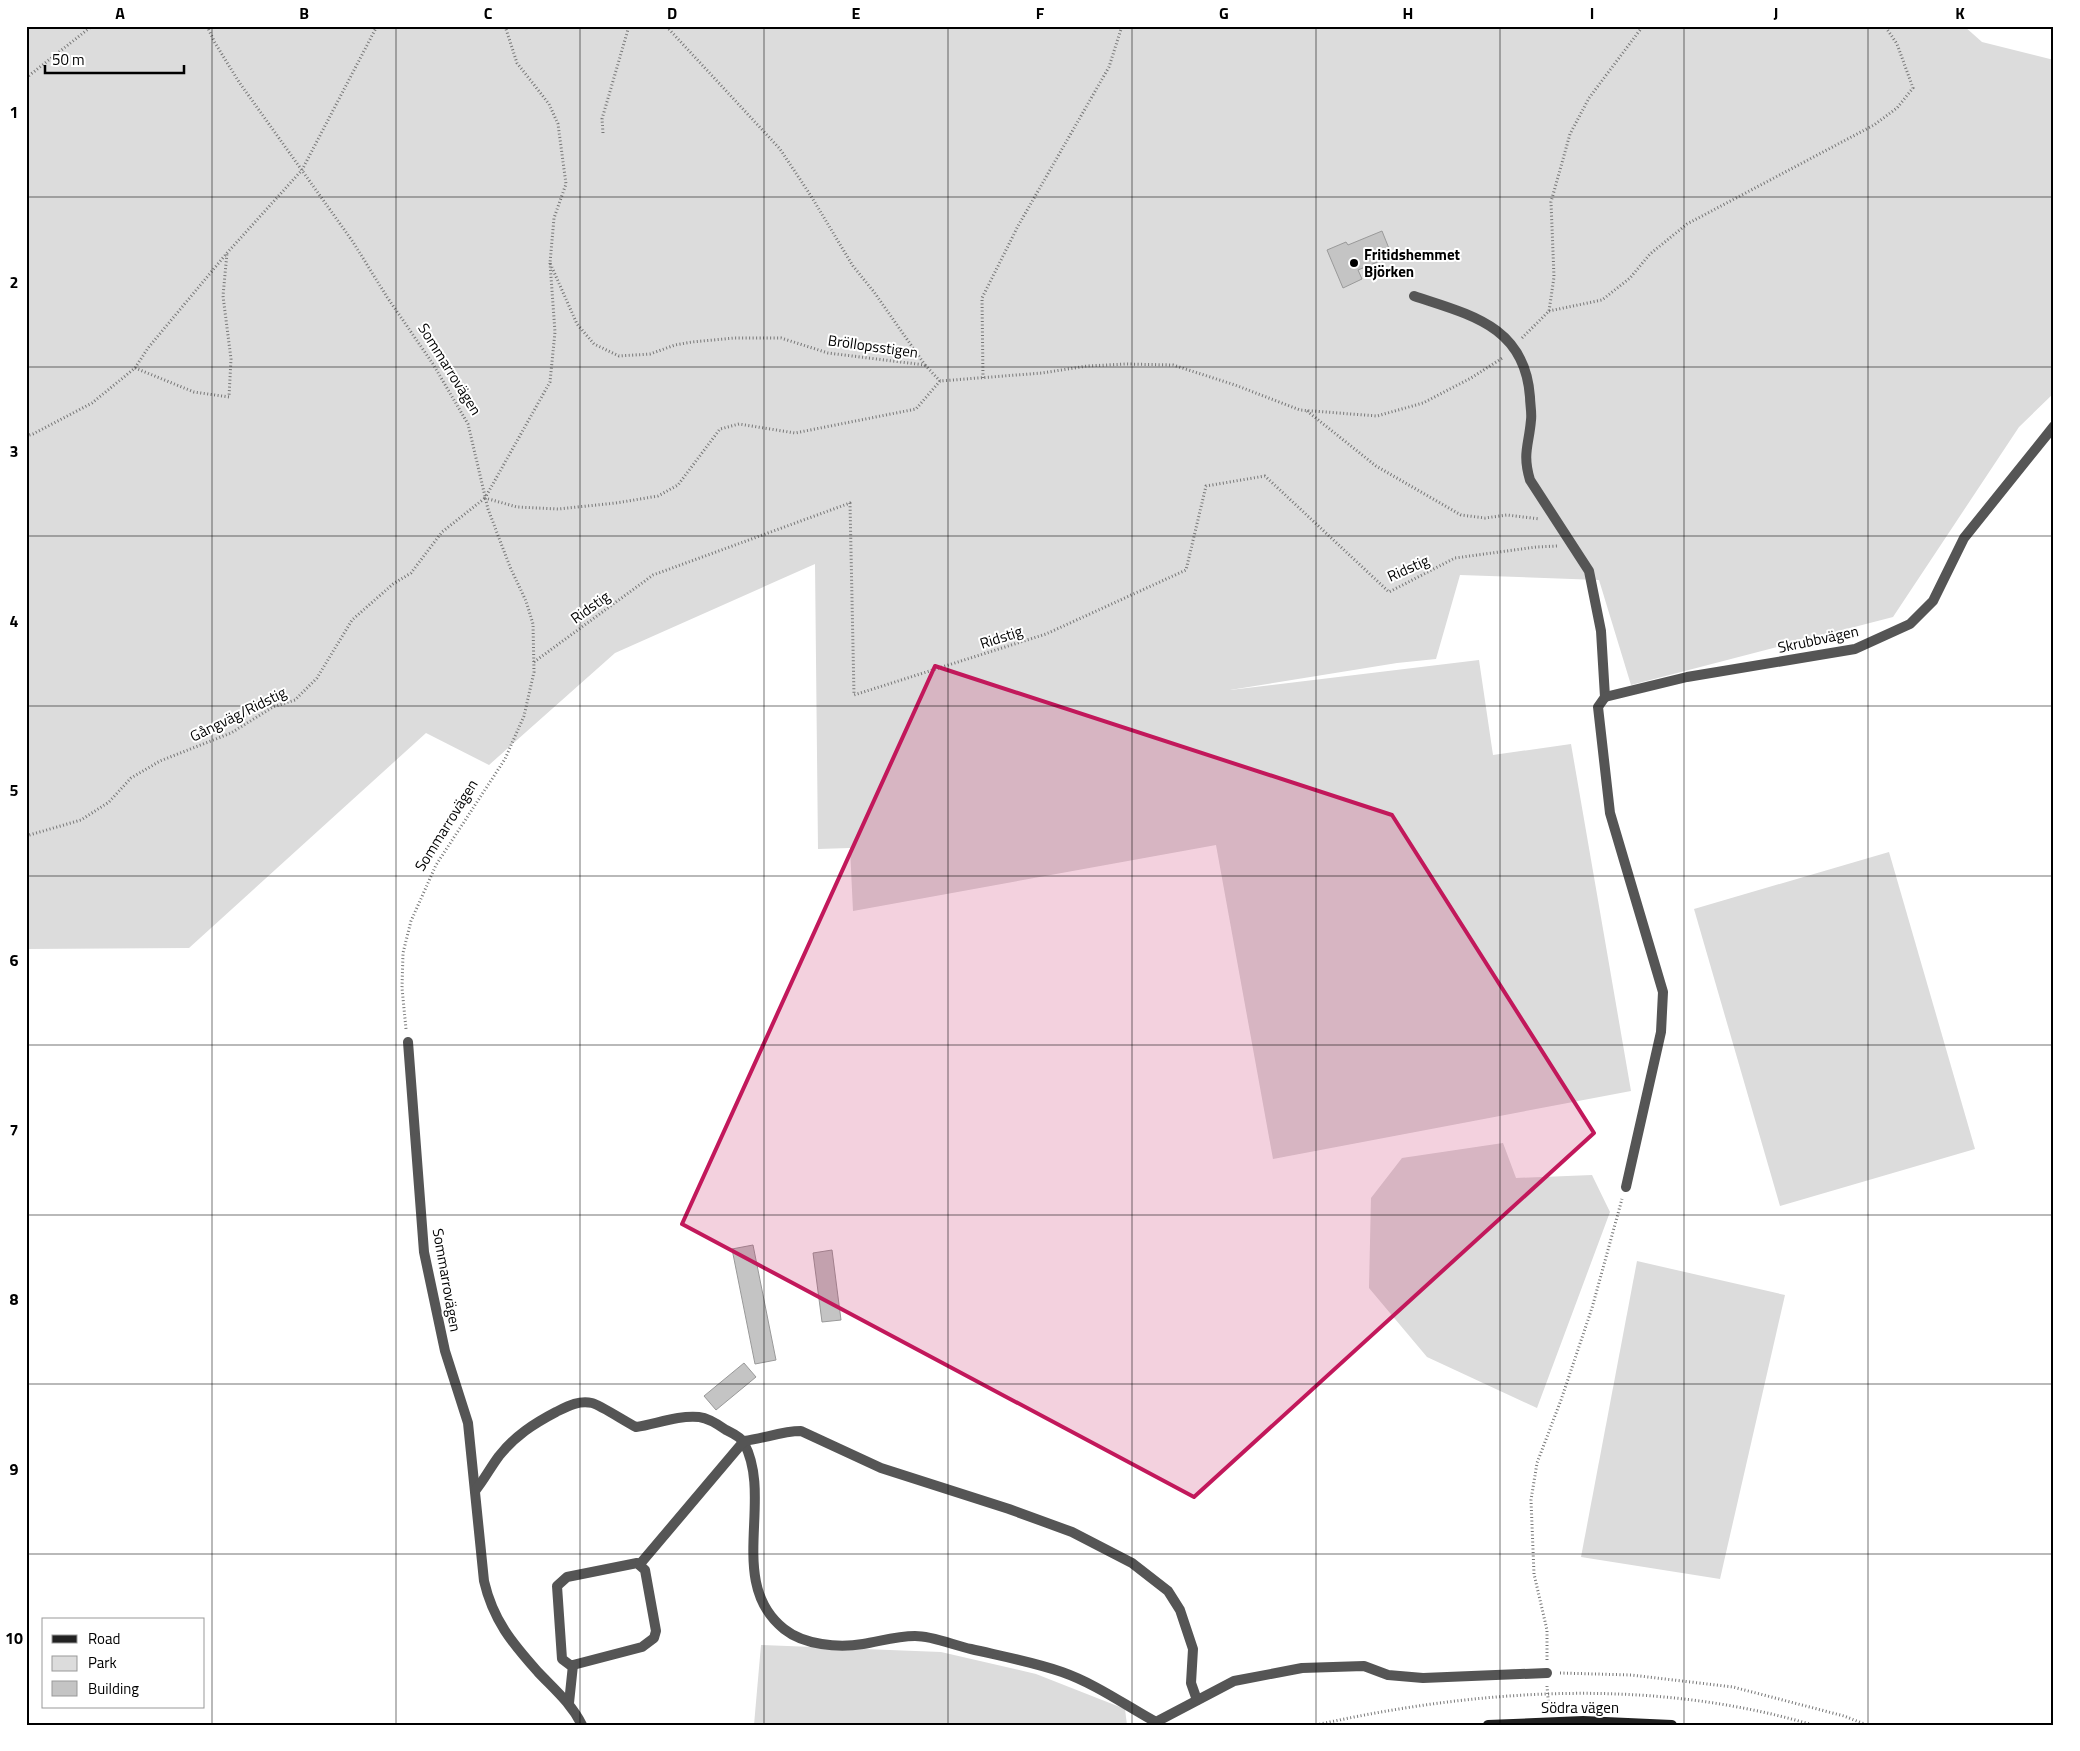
<svg xmlns="http://www.w3.org/2000/svg" width="2080" height="1751" viewBox="0 0 2080 1751" font-family="'Titillium Web',sans-serif">
<rect width="100%" height="100%" fill="#fff"/>
<g fill="#dcdcdc">
<polygon points="26,26 1964,26 1982,42 2054,60 2054,393 2019,427 1893,617 1631,685 1599,580 1460,575 1436,659 1397,663 1230,690 1479,660 1493,755 1571,744 1631,1091 1273,1159 1216,845 853,911 850,848 818,849 815,564 615,653 489,765 426,733 189,948 26,949"/>
<polygon points="1889,852 1975,1149 1780,1206 1694,909"/>
<polygon points="1503,1143 1516,1178 1592,1175 1610,1212 1537,1408 1427,1357 1369,1288 1371,1198 1402,1158"/>
<polygon points="1637,1261 1785,1295 1720,1579 1581,1557"/>
<polygon points="761,1645 941,1652 1036,1674 1125,1709 1127,1725 754,1725"/>
</g>
<g fill="#c4c4c4" stroke="#999">
<polygon points="1382,231 1392,256 1358,270 1362,279 1343,288 1327,250 1346,242 1348,245"/>
<polygon points="753,1245 776,1360 755,1364 732,1249"/>
<polygon points="832,1250 841,1320 822,1322 813,1253"/>
<polygon points="744,1363 756,1377 716,1410 704,1396"/>
</g>
<g fill="none" stroke-linecap="round" stroke-linejoin="round">
<g stroke="#777" stroke-width="3" stroke-dasharray="1 2.5" stroke-linecap="butt">
<polyline points="207,26 215,43 239,82 353,242 387,297 433,364 468,424 488,509 510,567 526,601 533,624 534,672 524,716 505,759 436,865 411,921 403,953 402,988 406,1029"/>
<polyline points="505,26 517,63 549,104 558,124 566,184 554,218 550,263 577,324 594,344 619,356 650,354 675,345 692,342 734,338 781,338 828,353 925,365 874,292 853,266 811,196 780,149 666,26"/>
<polyline points="26,78 92,26"/>
<polyline points="603,133 602,119 629,26"/>
<polyline points="550,263 555,332 550,382 485,498 517,507 558,509 616,503 658,496 678,485 720,429 739,424 795,433 916,409 940,381 1042,373 1087,366 1126,364 1173,365 1235,385 1300,410 1377,416 1423,403 1471,378 1504,357"/>
<polyline points="1549,311 1602,300 1630,278 1650,254 1687,224 1874,125 1897,108 1913,88 1897,44 1885,26"/>
<polyline points="1522,338 1549,311 1554,277 1551,202 1570,134 1589,98 1643,26"/>
<polyline points="925,365 940,381"/>
<polyline points="135,368 194,392 229,397 231,359 223,296 227,253"/>
<polyline points="983,378 982,298 1018,226 1109,67 1122,26"/>
<polyline points="1307,411 1376,466 1461,515 1485,518 1507,515 1540,519"/>
<polyline points="26,436 33,434 92,403 135,368 148,348 227,253 302,170 377,26"/>
<polyline points="534,662 653,575 850,503 854,695 1046,634 1186,570 1206,486 1265,476 1389,592 1455,558 1536,547 1558,546"/>
<polyline points="26,836 81,820 109,802 131,778 160,761 231,733 273,707 295,700 317,678 352,620 393,584 411,573 442,532 485,498"/>
<polyline points="1547,1660 1547,1630 1534,1574 1531,1500 1537,1463 1561,1400 1592,1308 1622,1199"/>
<polyline points="1560,1673 1631,1675 1733,1687 1844,1716 1867,1725"/>
<polyline points="1547,1686 1549,1710"/>
<path d="M 1316,1725 C 1478,1689 1651,1677 1813,1725"/>
</g>
<g stroke="#555" stroke-width="10">
<path d="M 1414,296 C 1471,315 1525,326 1530,397 C 1530,404 1532,413 1531,420 C 1529,445 1522,453 1530,480 L 1589,571 L 1601,631 L 1605,697 L 1598,707 L 1610,813 L 1663,992 L 1661,1032 L 1626,1187"/>
<path d="M 408,1042 L 424,1252 L 445,1351 L 468,1423 L 484,1581 C 493,1620 512,1643 538,1672 C 554,1689 571,1703 582,1725"/>
<path d="M 475,1491 C 484,1480 490,1468 499,1456 C 515,1436 533,1424 556,1412 C 568,1406 579,1400 592,1403 C 600,1405 626,1422 636,1427 C 656,1424 678,1415 699,1417 C 708,1418 719,1425 726,1430 C 732,1433 741,1437 744,1443 C 774,1499 726,1583 784,1629 C 804,1645 838,1648 863,1644 C 881,1641 897,1636 915,1636 C 933,1636 953,1645 971,1649 C 1001,1656 1033,1662 1062,1672 C 1096,1684 1125,1705 1156,1722 L 1234,1681 L 1302,1668 L 1364,1666 L 1388,1675 L 1423,1678 L 1547,1673"/>
<polygon points="637,1563 645,1570 656,1631 654,1638 642,1647 573,1665 570,1665 562,1659 557,1586 567,1577"/>
<path d="M 640,1564 L 744,1441 C 763,1439 781,1431 801,1431 L 881,1468 L 1009,1509 L 1072,1532 L 1132,1563 L 1168,1591 L 1180,1610 L 1193,1649 L 1191,1683 L 1197,1700"/>
<polyline points="569,1703 573,1665"/>
</g>
<polyline stroke="#555" stroke-width="10" points="1605,697 1687,677 1855,649 1910,624 1933,601 1964,538 2054,426"/>
<polyline stroke="#222" stroke-width="10" points="1488,1725 1583,1721 1672,1725"/>
</g>
<path fill="#c2185b" fill-opacity="0.2" stroke="#c2185b" stroke-width="4" stroke-linejoin="round" d="M 935,666 L 1392,815 L 1594,1133 L 1194,1497 L 682,1224 Z"/>
<path fill="none" stroke="#000" stroke-width="1" stroke-opacity="0.55" d="M 212,26 L 212,1725M 396,26 L 396,1725M 580,26 L 580,1725M 764,26 L 764,1725M 948,26 L 948,1725M 1132,26 L 1132,1725M 1316,26 L 1316,1725M 1500,26 L 1500,1725M 1684,26 L 1684,1725M 1868,26 L 1868,1725M 26,197 L 2054,197M 26,367 L 2054,367M 26,536 L 2054,536M 26,706 L 2054,706M 26,876 L 2054,876M 26,1045 L 2054,1045M 26,1215 L 2054,1215M 26,1384 L 2054,1384M 26,1554 L 2054,1554"/>
<circle fill="#000" stroke="#fff" stroke-width="2" cx="1354" cy="263" r="5"/>
<g text-anchor="middle" dominant-baseline="central" stroke-width="4" stroke-linejoin="round" paint-order="stroke">
<g font-size="15" font-weight="bold" fill="#000" stroke="#fff" text-anchor="start">
<text x="1364" y="254">Fritidshemmet<tspan x="1364" dy="17">Björken</tspan></text>
</g>
<g font-size="15" fill="#000" stroke="#fff">
<text transform="translate(873 346) rotate(8)">Bröllopsstigen</text>
<text transform="translate(450 369) rotate(58)">Sommarrovägen</text>
<text transform="translate(1408 568) rotate(-24)">Ridstig</text>
<text transform="translate(590 607) rotate(-36)">Ridstig</text>
<text transform="translate(1001 637) rotate(-18)">Ridstig</text>
<text transform="translate(1818 639) rotate(-12)">Skrubbvägen</text>
<text transform="translate(238 714) rotate(-26)">Gångväg/Ridstig</text>
<text transform="translate(446 825) rotate(-58)">Sommarrovägen</text>
<text transform="translate(447 1280) rotate(80)">Sommarrovägen</text>
<text x="1580" y="1707">Södra vägen</text>
</g>
</g>
<rect width="2080" height="1751" fill="none" stroke="#ffffff" stroke-width="55"/>
<rect x="42" y="1618" width="162" height="90" fill="#ffffff" stroke="#999999"/>
<rect x="52" y="1635" width="25" height="8" fill="#222222" stroke="#999999"/>
<text x="88" y="1644" font-size="15" fill="#000000">Road</text>
<rect x="52" y="1656" width="25" height="15" fill="#dcdcdc" stroke="#999999"/>
<text x="88" y="1668" font-size="15" fill="#000000">Park</text>
<rect x="52" y="1681" width="25" height="15" fill="#c4c4c4" stroke="#999999"/>
<text x="88" y="1694" font-size="15" fill="#000000">Building</text>
<path d="M45 65v8h139v-8" fill="none" stroke="#000000" stroke-width="2.5"/>
<text x="52" y="65" font-size="15" fill="#000000" stroke="#ffffff" stroke-width="4" paint-order="stroke">50 m</text>
<rect x="28" y="28" width="2024" height="1696" fill="none" stroke="#000" stroke-width="2"/>
<g font-size="16" text-anchor="middle" font-weight="bold" fill="#000">
<text x="120" y="19">A</text>
<text x="304" y="19">B</text>
<text x="488" y="19">C</text>
<text x="672" y="19">D</text>
<text x="856" y="19">E</text>
<text x="1040" y="19">F</text>
<text x="1224" y="19">G</text>
<text x="1408" y="19">H</text>
<text x="1592" y="19">I</text>
<text x="1776" y="19">J</text>
<text x="1960" y="19">K</text>
<text x="14" y="118">1</text>
<text x="14" y="288">2</text>
<text x="14" y="457">3</text>
<text x="14" y="627">4</text>
<text x="14" y="796">5</text>
<text x="14" y="966">6</text>
<text x="14" y="1136">7</text>
<text x="14" y="1305">8</text>
<text x="14" y="1475">9</text>
<text x="14" y="1644">10</text>
</g>
</svg>
